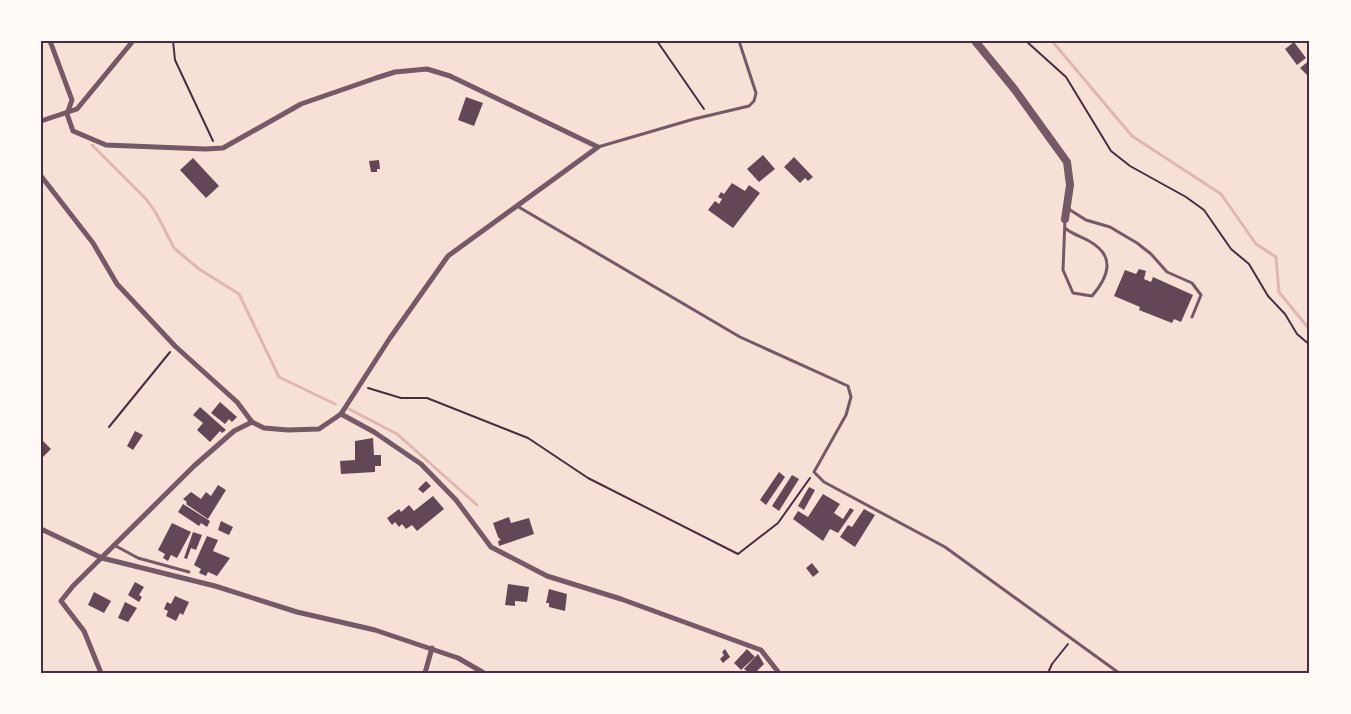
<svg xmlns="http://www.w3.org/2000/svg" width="1351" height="714" viewBox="0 0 1351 714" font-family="'Golos Text',sans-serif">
<rect width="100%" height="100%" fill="#f7e1d7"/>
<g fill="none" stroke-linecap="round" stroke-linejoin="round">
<g stroke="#dcb8b0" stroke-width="3">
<polyline points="1052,41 1132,136 1221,194 1256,244 1276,257 1279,292 1310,330"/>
<polyline points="92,145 146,199 156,213 174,248 199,269 239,294 279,377 335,404"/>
<polyline points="349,409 397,434 477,505"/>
</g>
</g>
<g fill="#644757">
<polygon points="1294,42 1306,58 1297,65 1285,49"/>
<polygon points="1310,60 1310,78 1300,68"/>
<polygon points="466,97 483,103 474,126 458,120"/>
<polygon points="763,155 775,169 759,182 747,169"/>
<polygon points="794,157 813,177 808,181 805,178 800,183 784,167"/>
<polygon points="193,158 219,186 206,198 180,170"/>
<polygon points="379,160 380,169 377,169 377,172 371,172 369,161"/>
<polygon points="732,183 745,191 749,185 760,193 733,228 708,210 715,201 719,204 722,199 718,197 721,192 724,194"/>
<polygon points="1139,269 1146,271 1144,279 1151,282 1153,277 1193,295 1181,322 1174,319 1172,323 1139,310 1140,307 1114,296 1125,270 1136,274"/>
<polygon points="220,402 237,417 232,422 229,419 225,424 211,413"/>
<polygon points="200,407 226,430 222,433 220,431 210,442 197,430 203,423 193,415"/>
<polygon points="135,431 143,435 133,450 127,446"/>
<polygon points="373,438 374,455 381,455 381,466 375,466 375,472 341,474 340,461 355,460 355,441"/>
<polygon points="41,439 51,449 41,459"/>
<polygon points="779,472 785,477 766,505 760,500"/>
<polygon points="792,475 799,479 779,511 772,506"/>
<polygon points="426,481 431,486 423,493 418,489"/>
<polygon points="218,485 226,490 208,519 186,504 187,502 183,499 191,492 201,499 206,492 211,496"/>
<polygon points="809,487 815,490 804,510 798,506"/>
<polygon points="823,494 840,504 834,513 843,519 850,508 854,510 838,533 830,529 823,541 793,519 798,511 808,517"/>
<polygon points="433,496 444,509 417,531 412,525 406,529 402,524 399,527 395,522 392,525 387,518 399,509 401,512 409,505 414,511"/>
<polygon points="183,504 210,521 207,527 201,523 199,526 178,512"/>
<polygon points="864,509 875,515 855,547 840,537 848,525 852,527"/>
<polygon points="509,517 511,523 529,518 534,534 499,546 498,541 501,540 498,537 493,523"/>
<polygon points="221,521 233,527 229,535 218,530"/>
<polygon points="172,523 191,532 177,558 171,555 168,561 163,558 165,554 158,550"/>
<polygon points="193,532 202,535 196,550 191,548 187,559 184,558"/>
<polygon points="207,536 218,540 213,551 230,558 217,576 208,572 206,576 199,573 201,569 194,565"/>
<polygon points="812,563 819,572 813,577 806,568"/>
<polygon points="135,582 144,587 139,595 142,597 139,602 128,595"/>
<polygon points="508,584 529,587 527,602 515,601 515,606 505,605"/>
<polygon points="549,589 567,594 565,611 549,607 549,603 546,603"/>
<polygon points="94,592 111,601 104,613 88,605"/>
<polygon points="175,596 189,602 183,615 180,613 176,621 166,616 168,611 164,609 167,602 171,604"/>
<polygon points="125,602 137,608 128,622 118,618"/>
<polygon points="725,649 730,657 723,663 720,659 724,655 722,652"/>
<polygon points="747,649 755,657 741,670 734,663"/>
<polygon points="758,654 764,664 755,673 749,673 744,669"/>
</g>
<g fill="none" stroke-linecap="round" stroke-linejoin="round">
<g stroke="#4a2c40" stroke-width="2">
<polyline points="173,41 175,60 213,141"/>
<polyline points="657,41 704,109"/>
<polyline points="1026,41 1066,77 1111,151 1130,166 1186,197 1204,210 1231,249 1249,264 1268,296 1285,314 1297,334 1310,345"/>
<polyline points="368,388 401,398 427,398 528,438 588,478 738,554 778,523 810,478"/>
<polyline points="109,427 170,352"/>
<polyline points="1048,673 1052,664 1068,644"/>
</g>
<g stroke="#755966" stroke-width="3">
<polyline points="598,147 694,119 749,106 754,101 756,93 739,41"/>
<polyline points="517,206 740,337 848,386 851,397 846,415 814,472 824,482 945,547 1119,673"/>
<polyline points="1067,208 1086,220 1110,227 1137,243 1151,254 1167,272 1192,283 1201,295 1192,317"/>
<path d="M 1065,228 C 1072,234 1080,236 1089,241 C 1116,256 1109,276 1092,296 L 1073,293 L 1063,270 L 1065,219"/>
<polyline points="114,545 138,558 189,572"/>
</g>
<g stroke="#755966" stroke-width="5">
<polyline points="41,121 77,109 133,41"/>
<polyline points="41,176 93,243 117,284 175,346 237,402 252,422 264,428 288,430 319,429 341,414 390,338 448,256 598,147 450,76 427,69 395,72 376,78 301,104 223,148 205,149 106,145 73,131 67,114 72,100 50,41"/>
<polyline points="341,414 374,432 421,464 456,500 491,547 547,576 621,599 761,650 779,673"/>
<polyline points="41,529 102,558 215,586 297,612 375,630 458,658 484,673"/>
<polyline points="101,673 84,631 61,601 73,586 194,466 234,431 252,422"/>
<polyline points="425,673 432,648"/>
</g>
<polyline stroke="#755966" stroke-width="8" points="975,41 1015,90 1067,162 1070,185 1065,219"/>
</g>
<rect width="1351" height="714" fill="none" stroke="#fffaf5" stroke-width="85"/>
<rect x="42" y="42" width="1266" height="630" fill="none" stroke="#4a2c40" stroke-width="2"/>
</svg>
